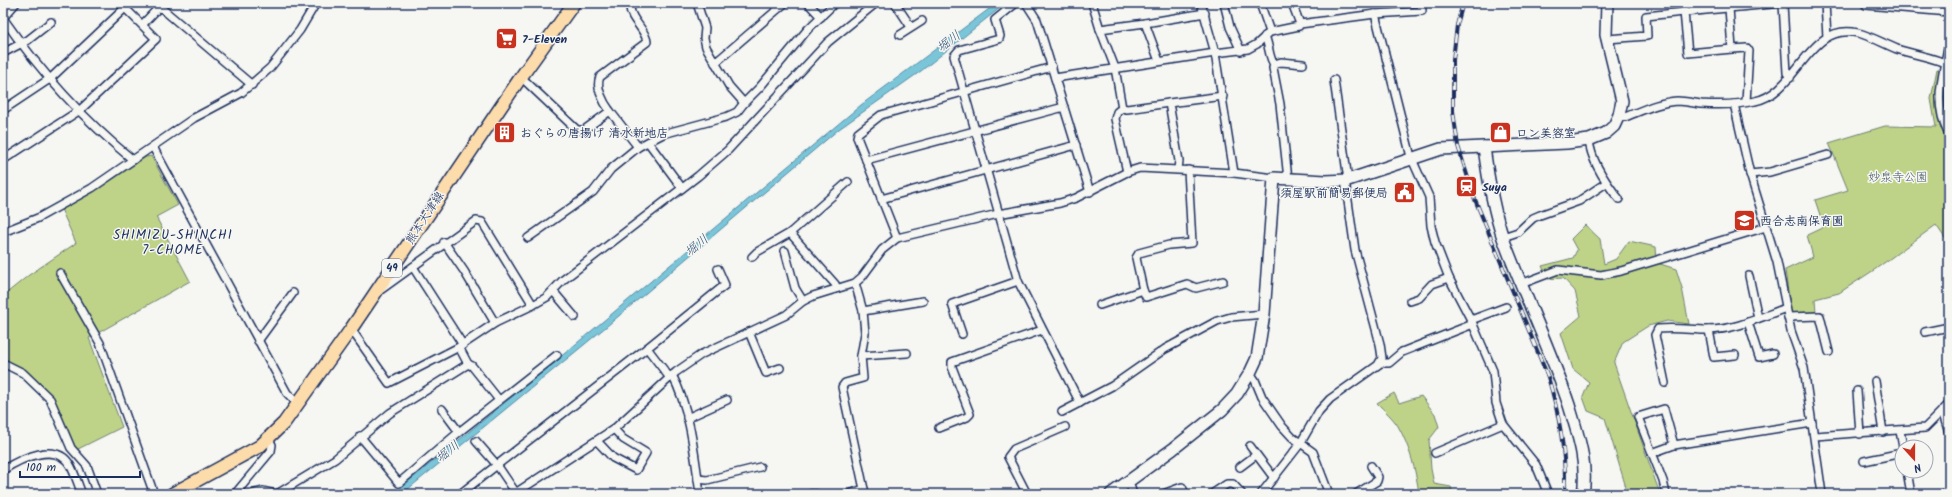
<svg xmlns="http://www.w3.org/2000/svg" width="1952" height="497" viewBox="0 0 1952 497" font-family="Kalam,'Klee One',sans-serif">
<rect width="100%" height="100%" fill="#f6f6f2"/>
<filter id="ink" filterUnits="userSpaceOnUse"><feTurbulence type="fractalNoise" baseFrequency=".025" numOctaves="2"/><feDisplacementMap in="SourceGraphic" scale="8" xChannelSelector="R" yChannelSelector="G"/><feConvolveMatrix kernelMatrix="1 2 1 2 8 2 1 2 1" color-interpolation-filters="sRGB"/></filter>
<g filter="url(#ink)">
<g fill="#bfd388" stroke="#6d8173">
<polygon points="1937,69 1949,75 1949,244 1936,225 1877,268 1839,293 1815,299 1816,312 1791,313 1785,270 1813,257 1807,235 1824,227 1815,200 1848,190 1829,143 1885,126 1936,127 1931,99"/>
<polygon points="151,156 178,205 156,217 190,281 89,338 122,427 76,450 52,399 26,371 3,359 3,296 29,275 76,243 61,209 100,188 146,157"/>
<polygon points="1585,225 1600,239 1604,264 1616,259 1629,241 1656,247 1657,263 1676,269 1682,288 1689,324 1667,321 1648,326 1623,342 1614,363 1660,494 1628,494 1605,418 1588,411 1583,397 1589,382 1573,369 1561,333 1581,316 1575,291 1563,278 1548,279 1542,266 1573,258 1577,250 1571,239"/>
<path d="M 1394,393 L 1399,403 L 1421,396 L 1435,414 L 1439,427 L 1429,440 L 1431,469 L 1434,484 L 1451,487 L 1453,494 L 1419,494 C 1416,471 1410,447 1398,426 C 1393,418 1384,410 1377,403 Z"/>
</g>
<polygon fill="#7ac6d8" stroke="#548aa7" points="997,3 1006,3 921,71 839,129 607,326 402,494 393,494 552,364 861,105"/>
<g fill="none" stroke-linecap="round" stroke-linejoin="round">
<defs>
<g id="street">
<polyline points="697,3 705,28 704,38 706,47 729,86 744,103 760,87 808,29 835,3"/>
<polyline points="808,3 821,17"/>
<polyline points="895,3 911,27"/>
<polyline points="1016,3 995,20 1000,36 999,39 959,50 954,56 1018,281 1080,403"/>
<polyline points="1026,3 1037,20 1090,192"/>
<polyline points="1092,3 1100,29"/>
<polyline points="1201,3 1215,53 1234,173"/>
<polyline points="1224,3 1230,27 1241,51"/>
<polyline points="1260,3 1270,32"/>
<polyline points="1292,3 1300,24"/>
<polyline points="1825,3 1827,37"/>
<polyline points="1866,3 1866,5 1949,12"/>
<polyline points="1783,4 1787,73 1790,78"/>
<polyline points="159,6 252,85"/>
<polyline points="1729,8 1732,49 1747,48 1749,51 1746,102"/>
<polyline points="1375,14 1411,157 1429,197 1431,226 1435,242 1449,278 1471,320 1493,371 1496,403 1503,424 1536,465 1548,494"/>
<path d="M 3,18 C 39,70 84,120 133,160"/>
<polyline points="3,18 16,3"/>
<polyline points="1145,23 1205,13"/>
<polyline points="143,24 162,4"/>
<polyline points="900,35 922,21"/>
<path d="M 1265,36 C 1269,44 1269,59 1274,64"/>
<polyline points="1607,39 1647,36 1646,16 1684,12 1684,3"/>
<polyline points="1732,49 1688,53 1684,12 1783,3"/>
<polyline points="3,53 28,40 51,22"/>
<polyline points="1159,61 1145,23 1100,29 1115,68 1122,108 1127,109 1169,103"/>
<polyline points="715,63 785,3"/>
<path d="M 521,77 L 577,130 L 584,130 L 610,111 C 604,103 595,87 600,77 L 647,42 C 646,29 630,20 630,7 L 635,3"/>
<polyline points="1055,78 1215,53 1248,49 1257,44 1270,32 1299,26 1300,24 1375,14 1422,11 1421,3"/>
<polyline points="1334,80 1348,180"/>
<polyline points="1734,104 1750,174 1777,262 1791,331 1804,368 1822,494"/>
<polyline points="1122,108 1117,112 1115,119 1127,172"/>
<polyline points="3,110 51,78 125,8 120,3"/>
<polyline points="610,111 638,147"/>
<path d="M 1619,115 L 1625,117 C 1641,111 1659,102 1677,101 C 1685,101 1693,103 1701,104 C 1719,105 1738,105 1755,101 C 1798,93 1808,21 1858,33 C 1871,36 1884,44 1897,49 C 1914,55 1934,57 1949,65"/>
<path d="M 1949,135 C 1932,101 1943,77 1949,42"/>
<path d="M 1589,140 C 1591,162 1606,183 1619,199"/>
<polyline points="648,142 682,188"/>
<polyline points="153,147 287,393 298,404"/>
<polyline points="3,160 80,110 156,39 125,8"/>
<polyline points="866,160 1064,107"/>
<polyline points="1178,169 1179,161 1169,103 1223,96"/>
<polyline points="1750,174 1770,172 1828,155"/>
<polyline points="1288,179 1280,104 1273,68 1274,64 1281,62 1303,64"/>
<polyline points="881,199 1076,145"/>
<polyline points="3,231 8,230 38,218 92,188 194,118 241,93 270,68 278,58 300,30 316,3"/>
<polyline points="790,233 835,284 837,288"/>
<polyline points="1503,237 1518,232 1533,218 1540,215 1579,201 1606,183"/>
<polyline points="528,238 593,192 611,169 638,147 663,134 726,117 737,112 744,103"/>
<polyline points="897,238 857,137 858,133 881,115 1052,67"/>
<polyline points="444,242 464,271 495,323"/>
<polyline points="785,251 795,288 803,301"/>
<polyline points="752,257 757,252 790,233 848,182"/>
<polyline points="413,267 463,345"/>
<polyline points="60,273 100,343 154,494"/>
<polyline points="1749,276 1758,318"/>
<polyline points="855,283 863,311 865,333 861,356 863,378 845,383 842,387 865,494"/>
<polyline points="1521,284 1558,270 1601,275 1621,271 1766,227"/>
<polyline points="1143,290 1136,258 1139,253 1169,245 1192,243 1188,170"/>
<polyline points="553,291 575,317"/>
<polyline points="1410,301 1419,298 1432,284 1449,278"/>
<polyline points="533,305 547,297 563,280 698,176 728,150 828,42 876,3"/>
<polyline points="1100,305 1143,290 1146,297 1187,284 1196,288 1223,281"/>
<polyline points="863,311 923,301"/>
<polyline points="1788,317 1820,316 1829,352"/>
<polyline points="1471,320 1506,307"/>
<polyline points="1748,322 1759,357 1773,354"/>
<polyline points="351,329 389,383 459,347 495,323 533,305 482,222 476,221 382,289"/>
<polyline points="1709,330 1714,357 1735,355"/>
<polyline points="749,332 766,373 780,368"/>
<polyline points="1925,332 1949,327"/>
<polyline points="962,334 952,304 1018,281"/>
<polyline points="258,341 293,293"/>
<polyline points="459,347 468,364"/>
<polyline points="861,356 907,353"/>
<polyline points="3,363 23,373 50,399 71,448 87,466 97,494"/>
<polyline points="1380,363 1389,363 1402,352 1473,324"/>
<polyline points="1250,373 1255,380 1262,397 1282,426 1292,437 1313,452 1329,494"/>
<path d="M 672,375 C 690,407 695,458 700,494"/>
<polyline points="670,378 647,348 725,285 718,269"/>
<polyline points="1875,381 1883,432"/>
<path d="M 1665,383 L 1655,335 L 1658,329 C 1675,327 1692,330 1708,330 C 1735,330 1761,317 1786,308"/>
<polyline points="1857,391 1860,434"/>
<polyline points="1942,411 1949,433"/>
<polyline points="1062,412 1112,386 1165,349 1217,321 1231,317 1264,314"/>
<polyline points="687,418 727,400"/>
<polyline points="939,428 967,417 970,414 952,367 952,362 1042,330"/>
<polyline points="1900,431 1903,447"/>
<polyline points="459,432 557,355"/>
<polyline points="360,436 399,483 459,432 442,409"/>
<polyline points="1815,436 1925,428 1949,404"/>
<polyline points="597,441 613,458 636,470 646,453 623,439 614,429"/>
<polyline points="1250,446 1274,478"/>
<polyline points="1435,453 1503,424"/>
<polyline points="1652,453 1674,445 1812,423"/>
<polyline points="1864,461 1902,453"/>
<polyline points="1240,467 1256,455"/>
<path d="M 3,470 C 20,459 56,441 70,465 C 75,473 78,485 82,494"/>
<polyline points="1907,471 1911,494"/>
<polyline points="698,479 707,480 760,467"/>
<polyline points="1129,482 1133,494"/>
<polyline points="516,493 497,465 647,348"/>
<polyline points="235,494 271,451 272,445 269,439"/>
<polyline points="252,494 263,491 276,494"/>
<polyline points="277,494 335,459 390,413 468,364 472,366 499,400"/>
<polyline points="460,494 497,465 476,441"/>
<polyline points="514,494 614,429 676,372 702,354 786,315 803,301 813,296 855,283 862,277 882,250 897,238 998,214 1060,203 1076,198 1127,172 1140,168 1234,173 1274,178"/>
<polyline points="811,494 816,494"/>
<polyline points="849,494 864,489"/>
<polyline points="1027,494 1008,457 1014,449 1065,427"/>
<polyline points="1163,494 1182,487 1185,494"/>
<polyline points="1212,494 1227,484 1233,484 1242,494"/>
<polyline points="1261,494 1300,444 1319,411 1330,399 1378,365 1382,358 1380,344 1355,250 1345,180"/>
<polyline points="1356,494 1377,481 1378,477 1371,466"/>
<polyline points="1666,494 1663,481 1638,417 1664,409 1674,445"/>
<polyline points="1944,494 1949,493"/>
</g>
<g id="secondary">
<path d="M 1484,147 C 1488,178 1493,209 1503,238 C 1524,295 1550,348 1569,405 C 1578,435 1588,463 1583,494"/>
<polyline points="1111,494 1173,449 1222,410 1237,394 1250,373 1257,358 1264,314 1274,178 1326,181 1348,180 1441,149 1567,143 1589,140 1606,133 1614,126 1619,115 1622,101 1606,35 1607,3"/>
</g>
<polyline id="primary" points="172,494 260,446 284,423 351,329 521,77 574,3"/>
</defs>
<use href="#street" stroke="#1b2f5e" stroke-width="10"/>
<use href="#secondary" stroke="#1b2f5e" stroke-width="14"/>
<use href="#primary" stroke="#1b2f5e" stroke-width="15"/>
<use href="#street" stroke="#f6f6f2" stroke-width="7"/>
<use href="#secondary" stroke="#f6f6f2" stroke-width="11"/>
<use href="#primary" stroke="#fddcac" stroke-width="12"/>
<defs>
<path id="rail" d="M 1463,3 L 1457,25 L 1453,60 L 1453,111 L 1458,146 L 1474,197 L 1548,377 C 1560,416 1566,453 1565,494"/>
</defs>
<use href="#rail" stroke="#1b2f5e" stroke-width="4"/>
<use href="#rail" stroke="#f6f6f2" stroke-width="2.5" stroke-dasharray="8" stroke-linecap="butt"/>
</g>
</g>
<defs>
<symbol id="supermarket-square" viewBox="-11 -11 22 22"><rect x="-9" y="-9" width="18" height="18" rx="4" fill="#c8321e" stroke="#f6f6f2"/><path d="M-6-5.5h2.5l.6 2H6L4.5 2H-2.5L-4.4-4H-6ZM-1.5 3.2a1.3 1.3 0 1 0 .1 0ZM3 3.2a1.3 1.3 0 1 0 .1 0Z" fill="#fff"/></symbol>
<symbol id="building-square" viewBox="-11 -11 22 22"><rect x="-9" y="-9" width="18" height="18" rx="4" fill="#c8321e" stroke="#f6f6f2"/><path d="M-4-6H4V6H1V3H-1V6H-4ZM-2.5-4.3h1.7v1.8h-1.7ZM.8-4.3h1.7v1.8H.8ZM-2.5-1h1.7V.8h-1.7ZM.8-1h1.7V.8H.8Z" fill="#fff"/></symbol>
<symbol id="shop-square" viewBox="-11 -11 22 22"><rect x="-9" y="-9" width="18" height="18" rx="4" fill="#c8321e" stroke="#f6f6f2"/><path d="M-5-2.5h2.3a2.7 3.5 0 0 1 5.4 0H5L5.5 6h-11ZM-1.5-2.5h3a1.5 2.3 0 0 0-3 0Z" fill="#fff"/></symbol>
<symbol id="station-square" viewBox="-11 -11 22 22"><rect x="-9" y="-9" width="18" height="18" rx="4" fill="#c8321e" stroke="#f6f6f2"/><path d="M-3-6H3Q5-6 5-4V2Q5 4 3 4L4.5 6H3L1.5 4h-3L-3 6H-4.5L-3 4Q-5 4-5 2V-4Q-5-6-3-6ZM-3.5-4v3h7v-3ZM-3.5 1v1.5H-2V1ZM2 1v1.5H3.5V1Z" fill="#fff"/></symbol>
<symbol id="civic-square" viewBox="-11 -11 22 22"><rect x="-9" y="-9" width="18" height="18" rx="4" fill="#c8321e" stroke="#f6f6f2"/><path d="M-.6-6.5H3V-4.5H.6V-3L4-1V1h2V6H-6V1h2V-1L-.6-3ZM-1.2 2.5V6h2.4V2.5Z" fill="#fff"/></symbol>
<symbol id="school-square" viewBox="-11 -11 22 22"><rect x="-9" y="-9" width="18" height="18" rx="4" fill="#c8321e" stroke="#f6f6f2"/><path d="M0-5L7-2L0 1L-7-2ZM-4 1L0 2.5L4 1V4Q0 6-4 4Z" fill="#fff"/></symbol>
</defs>
<g fill-rule="evenodd">
<use href="#supermarket-square" x="494" y="26" width="25" height="25"/>
<use href="#building-square" x="492" y="120" width="25" height="25"/>
<use href="#shop-square" x="1488" y="120" width="25" height="25"/>
<use href="#station-square" x="1454" y="174" width="25" height="25"/>
<use href="#civic-square" x="1392" y="180" width="25" height="25"/>
<use href="#school-square" x="1732" y="208" width="25" height="25"/>
</g>
<g text-anchor="middle" dominant-baseline="central" stroke-width="3" stroke-linejoin="round" paint-order="stroke">
<rect fill="#f6f6f2" stroke="#5d6b8a" stroke-width="1" x="382" y="259" width="20" height="18" rx="3"/>
<g font-size="11" font-weight="bold" fill="#1b2f5e">
<text x="392" y="268">49</text>
</g>
<g font-size="12" font-weight="bold" fill="#1b2f5e" stroke="#f6f6f2" text-anchor="start">
<text x="522" y="39">7-Eleven</text>
<text x="520" y="133">おぐらの唐揚げ 清水新地店</text>
<text x="1516" y="133">ロン美容室</text>
<text x="1482" y="187">Suya</text>
<text x="1388" y="193" text-anchor="end">須屋駅前簡易郵便局</text>
<text x="1760" y="221">西合志南保育園</text>
</g>
<g font-size="12" fill="#445868" stroke="#f6f6f2">
<text x="1898" y="177">妙泉寺公園</text>
</g>
<g font-size="12" fill="#1b2f5e" stroke="#f6f6f2">
<text transform="translate(425 218) rotate(-57)">熊本大津線</text>
</g>
<g font-size="13" font-style="italic" fill="#33557c" stroke="#f6f6f2">
<text transform="translate(949 42) rotate(-37)">堀川</text>
<text transform="translate(697 246) rotate(-40)">堀川</text>
<text transform="translate(448 452) rotate(-39)">堀川</text>
</g>
<g font-size="13" letter-spacing="1" fill="#1b2f5e" stroke="#f6f6f2">
<text x="173" y="235">SHIMIZU-SHINCHI<tspan x="173" dy="15">7-CHOME</tspan></text>
</g>
</g>
<rect width="1952" height="497" fill="none" stroke="#f6f6f2" stroke-width="16"/>
<rect x="8" y="8" width="1936" height="481" fill="none" stroke="#1b2f5e" stroke-width="1.5" filter="url(#ink)"/>
<g transform="translate(1914 459) rotate(159)"><circle r="19" fill="#f6f6f2" stroke="#9ea6b7"/>
<path d="M0-3L7 15L0 10L-7 15Z" fill="#c8321e"/>
<text y="-6" font-size="11" font-weight="bold" text-anchor="middle" fill="#1b2f5e">N</text>
</g>
<path d="M20 471v6h120v-6" fill="none" stroke="#1b2f5e" stroke-width="2"/>
<text x="26" y="471" font-size="12" fill="#1b2f5e" stroke="#f6f6f2" stroke-width="3" paint-order="stroke">100 m</text>
</svg>
